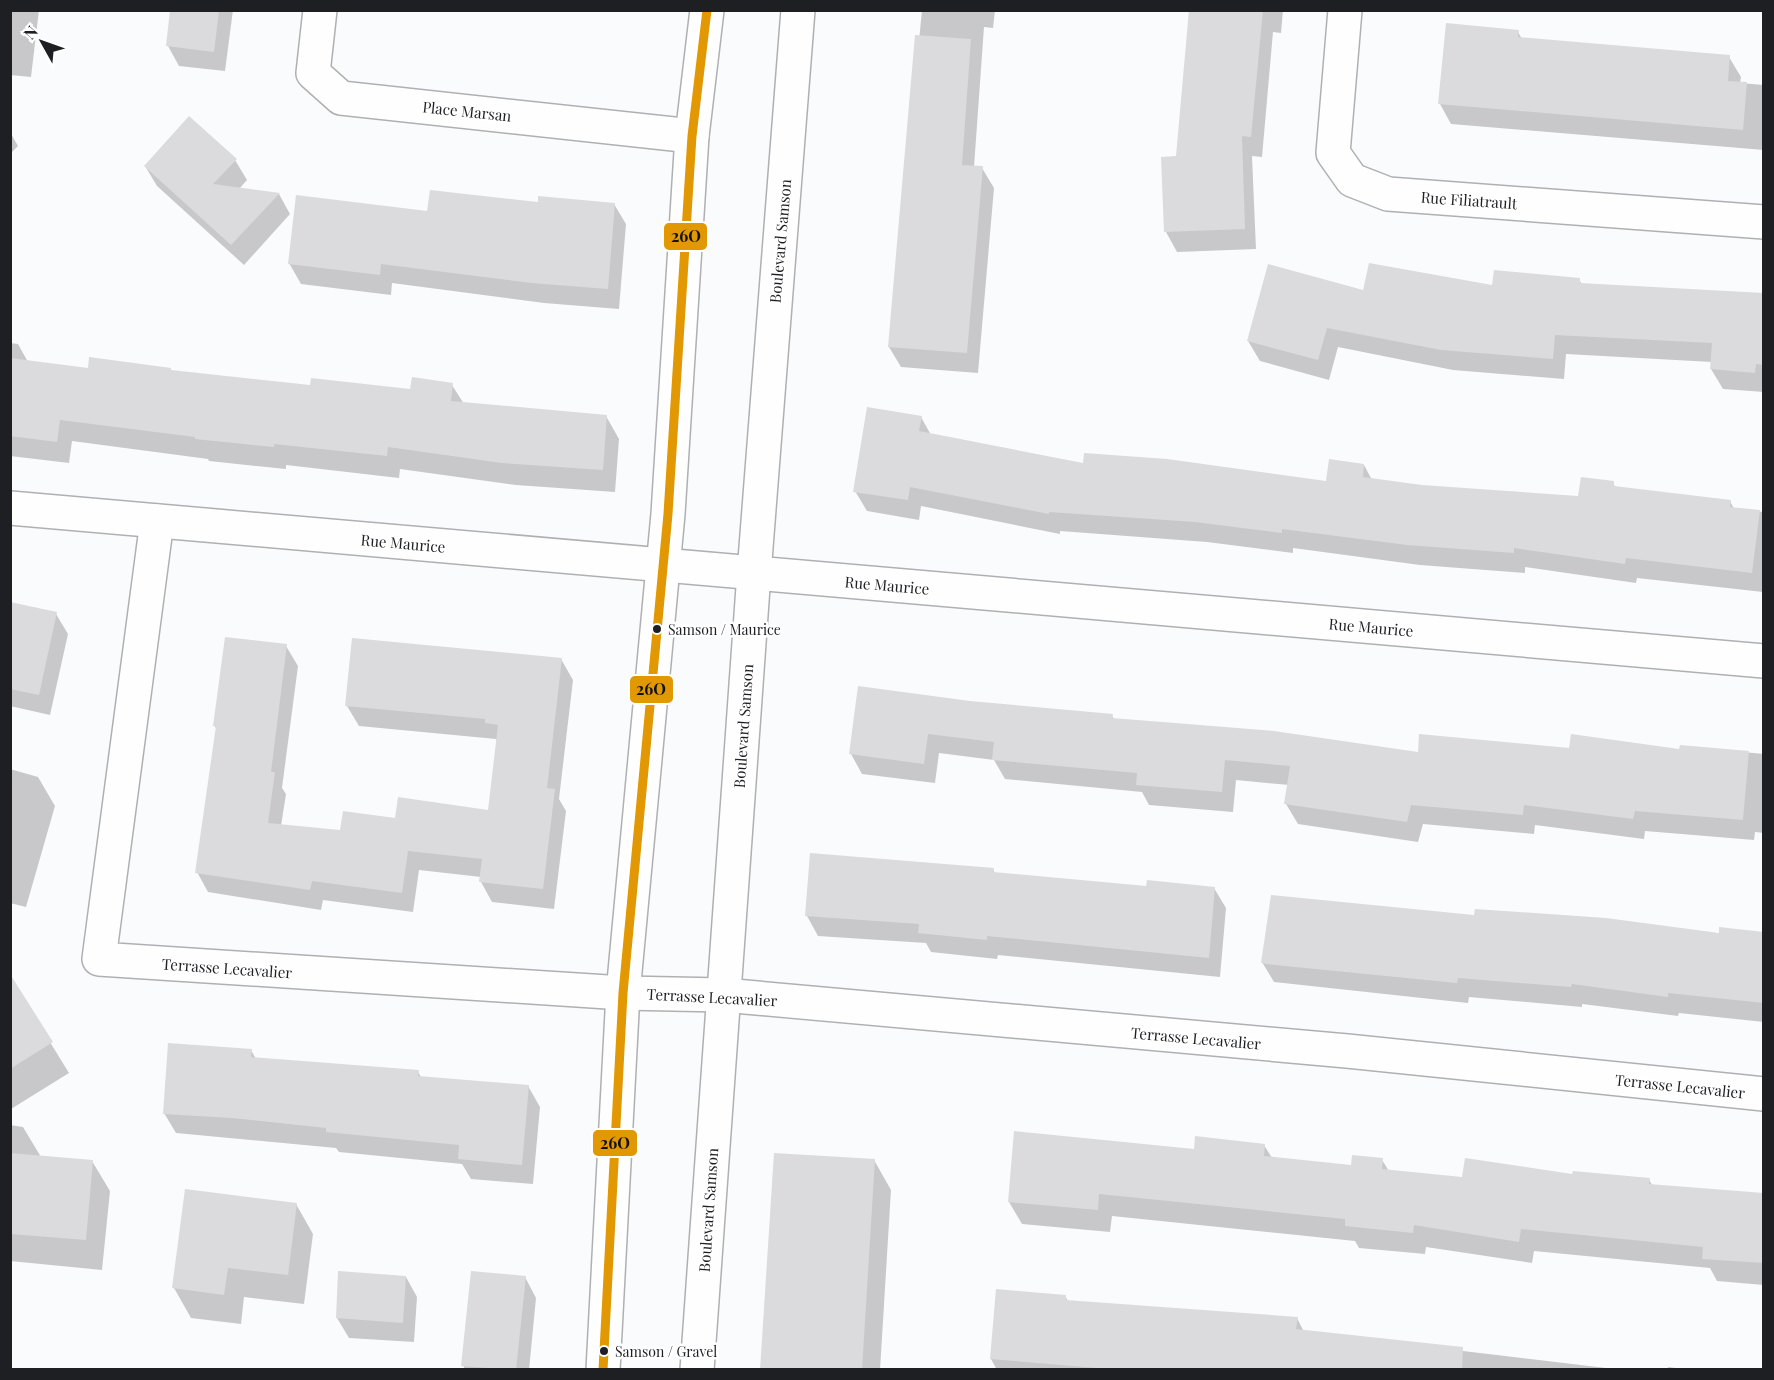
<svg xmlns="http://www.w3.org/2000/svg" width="1774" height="1380" viewBox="0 0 1774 1380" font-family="'Playfair Display',serif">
<rect width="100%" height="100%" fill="#fafbfd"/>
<g fill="#0003">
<polygon points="10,10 39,10 31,77 10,75"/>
<polygon points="172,10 233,10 225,71 179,66 168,46"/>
<polygon points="922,10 995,10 993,28 984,27 974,167 982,168 994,188 978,373 901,367 889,347"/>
<polygon points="1198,10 1283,10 1281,33 1273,32 1262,157 1252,156 1256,249 1177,252 1166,232 1163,158 1178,158"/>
<polygon points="1518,32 1522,39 1729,57 1741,77 1740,83 1764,85 1764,150 1451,124 1440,104"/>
<polygon points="10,132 18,146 10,154"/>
<polygon points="235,160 247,180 239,189 279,194 290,214 244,265 157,186 145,166"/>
<polygon points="539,204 614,204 626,224 619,309 544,303 392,283 391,295 301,284 289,263 429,213"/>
<polygon points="1579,280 1582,284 1764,294 1764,392 1723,389 1711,369 1712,362 1566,354 1564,379 1453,370 1338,347 1329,380 1260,361 1248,341 1364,292 1494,287"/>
<polygon points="10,343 18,344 28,362 89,370 171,371 311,386 412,391 452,385 464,404 606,416 619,439 615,492 516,485 400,469 399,478 286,465 286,469 209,461 208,459 72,441 69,463 10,456"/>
<polygon points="921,417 931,435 1085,465 1327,483 1364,465 1372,480 1422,486 1579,497 1613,483 1616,488 1730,501 1734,509 1764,512 1763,592 1637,578 1636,583 1525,567 1525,573 1420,565 1293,548 1293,553 1207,542 1060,531 1060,534 921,506 919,520 867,511 855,491"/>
<polygon points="10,604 56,614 68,634 50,715 10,706"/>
<polygon points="286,646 298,666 282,788 286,794 281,826 342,832 397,820 489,811 497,742 496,739 359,726 347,706 561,659 573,680 559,799 566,811 554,909 492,902 481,882 481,877 419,870 413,912 323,900 321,910 208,892 197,872 217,730 214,725"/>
<polygon points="969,703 1112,716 1114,719 1419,754 1571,750 1681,750 1681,746 1764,754 1764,833 1755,832 1754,840 1645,831 1644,839 1535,825 1534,834 1423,824 1418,842 1298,824 1286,804 1289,785 1236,780 1233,812 1149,805 1142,792 1005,779 994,760 939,753 935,783 862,774 851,754"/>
<polygon points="10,769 38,777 55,806 26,907 10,903"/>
<polygon points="993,869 995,874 1148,888 1214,888 1226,908 1220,977 998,955 997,959 931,952 926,943 818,936 807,916"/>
<polygon points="1476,917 1720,934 1764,933 1764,1022 1679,1013 1678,1016 1582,1004 1582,1007 1469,997 1468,1003 1274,982 1262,962"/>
<polygon points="10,977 69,1073 11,1109"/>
<polygon points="251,1050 256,1059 418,1072 421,1077 528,1086 540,1107 533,1184 471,1179 462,1164 339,1152 336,1148 176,1133 164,1113"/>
<polygon points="10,1125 23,1127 41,1157 92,1161 110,1191 102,1270 10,1261"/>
<polygon points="1264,1145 1272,1158 1352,1167 1382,1160 1389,1171 1463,1179 1574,1176 1649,1180 1653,1186 1764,1195 1764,1285 1717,1281 1710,1268 1534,1251 1532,1263 1426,1247 1425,1254 1359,1248 1355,1241 1112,1216 1110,1232 1022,1224 1009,1202 1195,1150"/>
<polygon points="874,1160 891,1190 880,1370 762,1370"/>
<polygon points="296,1204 313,1234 304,1304 244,1297 241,1324 191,1318 174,1288"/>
<polygon points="340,1273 406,1277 417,1297 414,1342 349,1338 337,1318"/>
<polygon points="525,1277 536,1298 529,1370 465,1370 463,1365"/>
<polygon points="1065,1296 1068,1301 1297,1318 1304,1332 1623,1370 997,1370 991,1359"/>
<polygon points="1668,1367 1691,1370 1668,1370"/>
</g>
<g fill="#dbdbde">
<polygon points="170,10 219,10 214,52 166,46"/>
<polygon points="1189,10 1263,10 1251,137 1242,136 1245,229 1164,232 1161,157 1176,156"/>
<polygon points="1446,23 1519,30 1518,37 1730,55 1728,81 1747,82 1743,130 1438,104"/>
<polygon points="915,35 971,39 962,165 983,166 967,353 888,347"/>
<polygon points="189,116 237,159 213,184 280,193 231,245 144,166"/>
<polygon points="430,190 538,202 538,196 615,203 608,289 531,283 381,264 380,275 288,264 296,195 427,211"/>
<polygon points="1369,263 1492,285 1494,270 1580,278 1580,283 1764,293 1764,365 1756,364 1755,373 1710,369 1712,343 1555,335 1553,359 1441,350 1327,328 1318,360 1247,341 1268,264 1363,290"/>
<polygon points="89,357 171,368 171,370 310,385 311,378 410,389 412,377 453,383 451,401 607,415 603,470 502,463 388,447 387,456 274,444 274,447 195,439 195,437 60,420 57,442 10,436 10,358 88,368"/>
<polygon points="867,407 922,416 919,431 1083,463 1084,453 1167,459 1326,481 1329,459 1364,464 1363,477 1422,485 1578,496 1581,477 1614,481 1614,486 1731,500 1730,507 1760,510 1752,573 1626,558 1625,564 1514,548 1514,553 1407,545 1282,529 1282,533 1195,522 1049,512 1049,514 910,487 908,500 853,492"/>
<polygon points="10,602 57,612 39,695 10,689"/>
<polygon points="225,637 287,644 271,772 275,772 268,823 340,830 343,811 395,818 398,797 488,810 498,725 485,723 485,719 345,706 352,638 562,658 547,788 555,789 543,889 479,882 482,859 408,851 402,893 312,881 310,890 195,873 216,726 213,726"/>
<polygon points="858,686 970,701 1113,714 1112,718 1274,731 1418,752 1419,734 1569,748 1571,734 1679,749 1680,745 1749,751 1743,820 1635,811 1633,819 1524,805 1523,815 1411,805 1407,822 1284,804 1290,766 1225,760 1222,792 1136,785 1137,773 992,760 994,742 928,734 924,764 849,754"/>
<polygon points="810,853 994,868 993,872 1146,886 1147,880 1215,887 1209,958 987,936 987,940 918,933 919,924 805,916"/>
<polygon points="1271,895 1474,915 1475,909 1606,918 1719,933 1719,927 1764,932 1764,1003 1668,993 1668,997 1572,984 1571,987 1458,978 1457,983 1266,964 1261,963"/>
<polygon points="10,974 53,1042 10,1069"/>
<polygon points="168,1043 252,1049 251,1057 419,1070 418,1076 529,1085 522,1165 458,1159 459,1145 326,1132 326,1128 232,1118 163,1114"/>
<polygon points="1014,1131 1194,1149 1195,1136 1265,1144 1264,1156 1351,1165 1352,1155 1383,1158 1382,1169 1462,1177 1465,1158 1572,1174 1573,1171 1650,1178 1649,1184 1764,1193 1764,1263 1702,1259 1703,1247 1521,1229 1519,1242 1414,1225 1413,1233 1345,1226 1345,1219 1099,1194 1098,1210 1008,1202"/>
<polygon points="10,1153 93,1160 86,1240 10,1234"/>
<polygon points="774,1153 875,1159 862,1370 760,1370"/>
<polygon points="185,1189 297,1203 288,1275 228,1268 224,1295 172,1288"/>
<polygon points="338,1271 406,1276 403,1323 336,1318"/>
<polygon points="471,1271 526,1276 516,1370 461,1366"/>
<polygon points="996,1289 1066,1295 1066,1300 1298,1317 1296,1329 1463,1347 1462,1370 1121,1370 990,1359"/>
</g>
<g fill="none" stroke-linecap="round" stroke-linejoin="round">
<defs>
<g id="minor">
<polyline points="320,10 313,73 341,98 692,136"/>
<polyline points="1345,10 1333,153 1352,180 1388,194 1764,222"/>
<polyline points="10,508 1764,661"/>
<polyline points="157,521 99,959 623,993 723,995 1347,1051 1764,1094"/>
</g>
<g id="tertiary">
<polyline points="603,1370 623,993 668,514 692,136 707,10"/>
<polyline points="697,1370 754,573 798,10"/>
</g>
</defs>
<use href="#minor" stroke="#afb0b2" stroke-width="36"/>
<use href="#tertiary" stroke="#afb0b2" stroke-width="36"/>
<use href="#minor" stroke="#fefeff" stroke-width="33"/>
<use href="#tertiary" stroke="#fefeff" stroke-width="33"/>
<defs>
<polyline id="bus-1" points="603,1370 623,993 668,514 692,136 707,10"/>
</defs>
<use href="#bus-1" stroke="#fff" stroke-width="14"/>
<use href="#bus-1" stroke="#e19803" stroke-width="9"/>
</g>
<g fill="#1e1f22" stroke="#fff" stroke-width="2">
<circle cx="657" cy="629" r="5"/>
<circle cx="604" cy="1351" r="5"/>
</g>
<g text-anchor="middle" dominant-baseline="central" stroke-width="5" stroke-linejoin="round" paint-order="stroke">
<g font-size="14" fill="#1e1f22" stroke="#fff" text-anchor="start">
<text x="668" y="629">Samson / Maurice</text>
<text x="615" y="1351">Samson / Gravel</text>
</g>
<g font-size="15" fill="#1e1f22" stroke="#fff">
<text transform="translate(467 111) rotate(6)">Place Marsan</text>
<text transform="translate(1469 200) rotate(4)">Rue Filiatrault</text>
<text transform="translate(780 241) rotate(-85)">Boulevard Samson</text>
<text transform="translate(403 543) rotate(5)">Rue Maurice</text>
<text transform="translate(887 585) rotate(5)">Rue Maurice</text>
<text transform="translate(1371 627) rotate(5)">Rue Maurice</text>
<text transform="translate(743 726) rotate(-86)">Boulevard Samson</text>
<text transform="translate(227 968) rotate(4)">Terrasse Lecavalier</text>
<text transform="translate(712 997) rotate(3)">Terrasse Lecavalier</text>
<text transform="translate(1196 1038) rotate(5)">Terrasse Lecavalier</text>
<text transform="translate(1680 1086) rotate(6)">Terrasse Lecavalier</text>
<text transform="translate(708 1210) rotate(-86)">Boulevard Samson</text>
</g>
</g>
<g stroke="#fff" stroke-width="2">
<rect x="663" y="222" width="45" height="29" rx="6" fill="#e19803"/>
<rect x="629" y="675" width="45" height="29" rx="6" fill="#e19803"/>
<rect x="592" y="1129" width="46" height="28" rx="6" fill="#e19803"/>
</g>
<g font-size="16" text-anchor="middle" font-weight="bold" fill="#111">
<text x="686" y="242">26O</text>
<text x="651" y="695">26O</text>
<text x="615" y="1149">26O</text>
</g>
<rect width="1774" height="1380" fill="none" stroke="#1e1f22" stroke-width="24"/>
<g transform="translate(42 42) rotate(310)" stroke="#ffffff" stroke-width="4.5" paint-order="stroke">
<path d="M0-4.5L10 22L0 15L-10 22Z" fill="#1e1f22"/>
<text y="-9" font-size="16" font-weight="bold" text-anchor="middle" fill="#1e1f22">N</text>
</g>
</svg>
